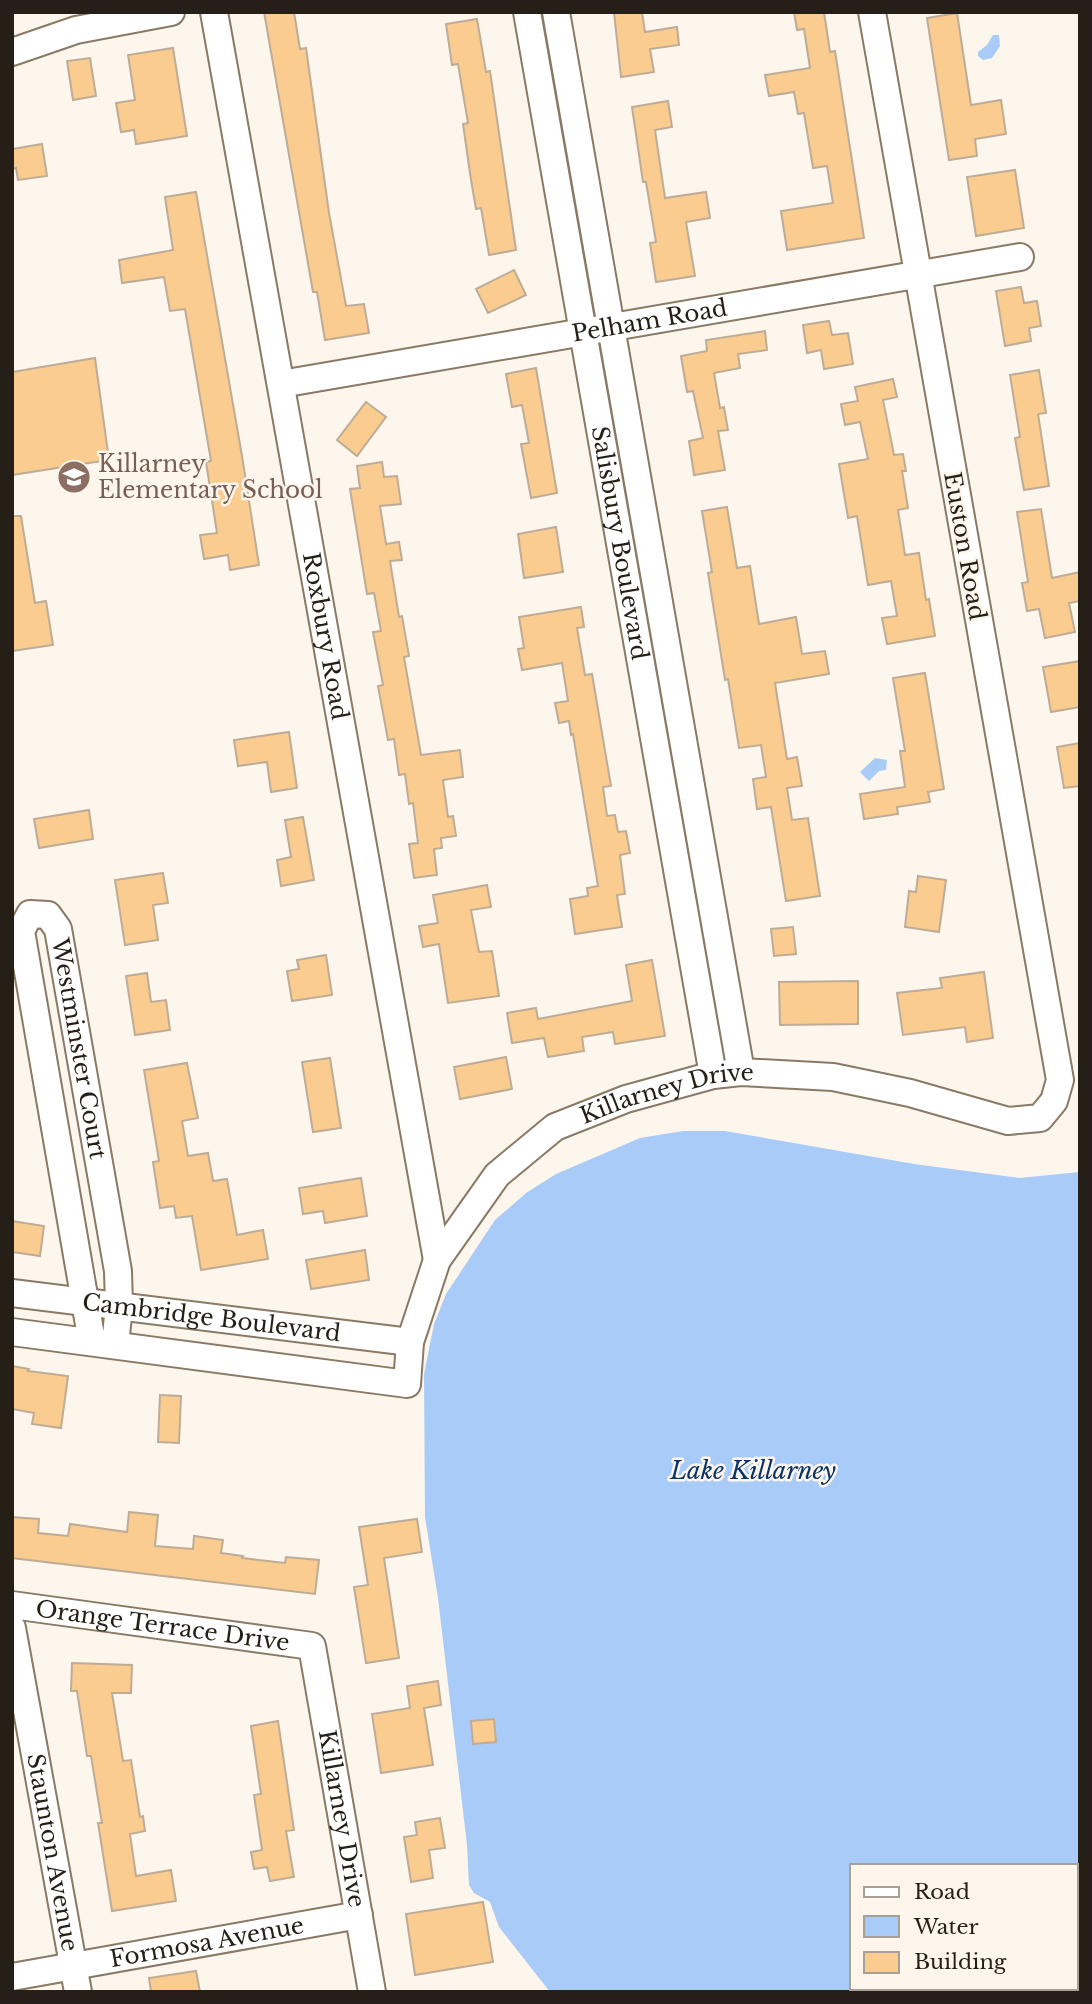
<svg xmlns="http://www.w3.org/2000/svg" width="1092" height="2004" viewBox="0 0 1092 2004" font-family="'Libre Baskerville',serif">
<rect width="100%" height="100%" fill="#fdf6ed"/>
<g fill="#a9cbf8" fill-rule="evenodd">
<polygon points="993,35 999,35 1000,46 992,58 983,60 978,56 978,52 987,45"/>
<polygon points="875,758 887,760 886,770 879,771 869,781 860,772"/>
<path d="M 683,1131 L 725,1131 L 914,1164 L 1019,1178 L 1080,1172 L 1080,1992 L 550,1992 L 499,1927 L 490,1902 L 474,1893 L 469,1885 L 467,1845 L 438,1598 L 425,1517 L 424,1374 L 434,1324 L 446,1294 L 495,1220 L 526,1193 L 556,1174 L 640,1138 ZM 852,1866 L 1076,1866 L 1076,1988 L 852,1988 Z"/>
</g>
<g fill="#facc90" stroke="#beac97" stroke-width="2">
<polygon points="264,12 294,12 300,49 306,48 329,213 346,306 364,304 369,333 325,340 317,292 313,292"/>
<polygon points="614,12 642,12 645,32 677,27 679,45 650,49 654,72 621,77"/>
<polygon points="794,12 824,12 830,52 835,51 864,238 787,250 781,211 833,203 827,166 813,168 804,113 798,114 794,92 769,96 765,75 810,68 804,29 797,30"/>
<polygon points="957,13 971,105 1001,100 1006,134 975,139 977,156 949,160 927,18"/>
<polygon points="477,19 486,72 490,71 516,250 489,255 481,208 476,209 471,180 463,124 468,123 458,64 452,65 446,24"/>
<polygon points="173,48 187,136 136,144 134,130 121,132 116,103 135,100 128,55"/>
<polygon points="90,58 96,96 73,100 67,61"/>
<polygon points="668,101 672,127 655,130 665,198 706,192 710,218 686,222 695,276 656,282 650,243 656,242 646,182 643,182 632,107"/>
<polygon points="42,144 47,176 18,180 16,168 12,169 12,149"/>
<polygon points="1015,170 1024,228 976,236 967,177"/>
<polygon points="196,192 242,456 259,565 230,570 228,555 204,559 200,535 217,533 206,462 211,461 185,309 170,311 164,277 122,283 119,260 173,250 165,197"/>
<polygon points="514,270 526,295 488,313 476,289"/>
<polygon points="1021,287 1024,303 1037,301 1041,326 1029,328 1031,341 1005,346 996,291"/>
<polygon points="829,321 832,335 848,333 853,364 824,369 821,350 807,353 803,325"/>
<polygon points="765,331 767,350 738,354 740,368 714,373 720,408 724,407 728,430 718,431 725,470 694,475 689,441 703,438 693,391 687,392 681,356 707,351 706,340"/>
<polygon points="95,358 109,460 12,475 12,372"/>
<polygon points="536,368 557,493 531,498 521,444 529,443 522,405 512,407 506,374"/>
<polygon points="1039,370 1046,413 1038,414 1049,486 1024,490 1015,438 1020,437 1010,375"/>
<polygon points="893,379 897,397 883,400 894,455 903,454 906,471 902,471 908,508 898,510 905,555 919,553 926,600 929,599 935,636 887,644 882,618 897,616 891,581 868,585 857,516 848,518 839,464 868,459 860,422 845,425 841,404 858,401 855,387"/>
<polygon points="366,402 386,417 357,456 337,440"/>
<polygon points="382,462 384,477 397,476 401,504 380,506 386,544 399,542 402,560 390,561 399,617 402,616 409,656 404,657 421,755 460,750 463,777 443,780 448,817 453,816 456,836 441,838 442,848 434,849 437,875 414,878 409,844 418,843 413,803 409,804 405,774 399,775 394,739 388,740 378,686 383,685 373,632 381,631 374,593 367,594 350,489 360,488 357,466"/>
<polygon points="727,507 737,568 750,566 759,624 796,617 802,654 825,651 829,674 775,683 787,759 797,757 802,786 787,788 792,820 808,818 820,896 786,901 771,807 757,809 753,779 766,777 761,745 739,748 728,679 725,680 715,617 708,573 712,572 702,511"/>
<polygon points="1041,509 1052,578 1080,572 1080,601 1069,603 1075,632 1045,638 1039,609 1027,611 1022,583 1028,582 1017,512"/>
<polygon points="12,516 21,516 35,603 46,601 53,645 12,651"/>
<polygon points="556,527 563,572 524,578 518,534"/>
<polygon points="581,607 584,627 577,628 585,675 592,674 611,786 603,787 607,816 615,815 618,832 626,831 630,853 620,855 625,894 617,895 622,927 575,934 570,899 588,896 587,888 598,886 573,734 571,735 569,721 559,723 555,703 568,701 562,663 522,670 518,649 524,648 519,617"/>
<polygon points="1080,661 1080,707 1051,712 1043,667"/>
<polygon points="925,673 944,789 928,792 930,802 897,807 898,814 864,819 860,794 905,787 900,751 905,751 893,678"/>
<polygon points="289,732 297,788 271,792 267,762 238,766 234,740"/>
<polygon points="1080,743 1080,786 1064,788 1057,747"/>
<polygon points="89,810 93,839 39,848 34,819"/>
<polygon points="303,817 314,880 281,886 277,860 291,857 285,820"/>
<polygon points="163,873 168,903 153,905 158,940 125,945 115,880"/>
<polygon points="918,876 946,880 939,932 905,927 909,891 916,892"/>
<polygon points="487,885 491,907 471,910 479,952 492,951 499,996 448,1003 439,944 423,947 419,926 438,923 433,895"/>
<polygon points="793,927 796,954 774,956 771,929"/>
<polygon points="326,955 332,995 292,1001 287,971 299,969 297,960"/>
<polygon points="652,960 665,1036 615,1044 613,1032 582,1037 584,1051 548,1057 544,1038 512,1043 507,1013 536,1008 538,1019 632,1001 626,965"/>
<polygon points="984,972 993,1038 967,1042 965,1027 903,1035 897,993 942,988 940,978"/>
<polygon points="147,973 151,1002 166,1000 170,1030 135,1035 126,976"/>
<polygon points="858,981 858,1024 780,1025 779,982"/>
<polygon points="506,1057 512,1089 460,1099 454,1067"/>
<polygon points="330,1058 341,1128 313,1132 302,1062"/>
<polygon points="187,1063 198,1118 182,1121 188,1156 208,1153 213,1181 227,1179 237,1235 263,1230 268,1259 201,1270 192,1216 176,1218 174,1206 160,1208 153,1162 159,1161 144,1070"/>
<polygon points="361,1178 367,1216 325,1223 323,1211 303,1214 299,1188"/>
<polygon points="12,1221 44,1226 40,1256 12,1252"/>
<polygon points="365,1250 369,1280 311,1289 306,1260"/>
<polygon points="12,1366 29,1369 28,1371 68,1376 61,1428 32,1424 34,1413 12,1409"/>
<polygon points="160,1395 181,1396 179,1443 158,1442"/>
<polygon points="129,1512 158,1515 155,1546 193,1549 194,1536 223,1540 221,1553 243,1556 242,1558 285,1563 286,1557 319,1560 315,1594 12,1558 12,1517 39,1519 38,1533 68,1536 70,1524 127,1532"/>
<polygon points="417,1519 422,1552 384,1558 399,1658 366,1663 354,1587 368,1585 359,1527"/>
<polygon points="72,1663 132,1665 131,1693 112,1693 123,1761 131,1760 140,1817 143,1816 145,1831 130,1834 136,1876 171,1870 176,1901 112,1911 98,1823 102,1823 91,1756 87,1756 77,1691 71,1691"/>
<polygon points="438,1681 441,1705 424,1708 433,1765 381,1773 372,1714 410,1708 407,1686"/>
<polygon points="494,1719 496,1742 473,1744 471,1721"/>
<polygon points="278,1721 294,1830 286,1831 294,1877 270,1881 267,1867 254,1869 251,1852 262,1850 254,1795 261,1794 251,1726"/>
<polygon points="440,1818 445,1848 429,1850 433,1878 411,1882 404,1837 417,1835 415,1822"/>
<polygon points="483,1902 493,1962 415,1975 406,1914"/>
<polygon points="196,1971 200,1992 151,1992 149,1978"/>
</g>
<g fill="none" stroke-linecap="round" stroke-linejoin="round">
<defs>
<g id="minor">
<path id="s1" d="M 214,12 L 437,1260"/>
<path id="s2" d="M 527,12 L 713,1075"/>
<polyline points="556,12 741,1072"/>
<polyline points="12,52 76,30 171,12"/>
<path id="s3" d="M 281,384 L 1020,257"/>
<path id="s4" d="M 12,1293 L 410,1342"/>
<path id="s5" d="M 12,1332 L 407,1384 L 410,1342 L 437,1260 L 497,1175 L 555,1127 L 626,1099 L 713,1075 L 741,1072 L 833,1077 L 910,1093 L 1008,1121 L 1040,1118 L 1054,1101 L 1060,1080 L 872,12"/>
<path id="s6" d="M 92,1342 L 21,931 L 30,914 L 48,915 L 58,929 L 118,1271 L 119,1306 L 115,1345"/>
<path id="s7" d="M 12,1605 L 312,1646 L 372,1992"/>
<path id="s8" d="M 12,1628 L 78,1992"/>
<path id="s9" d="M 12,1977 L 359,1915"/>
</g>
</defs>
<use href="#minor" stroke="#897965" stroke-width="30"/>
<use href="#minor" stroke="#fff" stroke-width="26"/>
</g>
<defs>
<symbol id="school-disc" viewBox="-11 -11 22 22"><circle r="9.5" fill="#8d6e63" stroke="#fdf6ed"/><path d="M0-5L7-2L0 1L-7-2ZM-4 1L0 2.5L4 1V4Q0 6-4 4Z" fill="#fff"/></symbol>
</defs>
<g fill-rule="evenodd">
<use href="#school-disc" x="55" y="458" width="38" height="38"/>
</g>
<g text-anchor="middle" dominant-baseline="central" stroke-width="5" stroke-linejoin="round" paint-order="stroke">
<g font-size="23" fill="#251f17" stroke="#fdf6ed">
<text stroke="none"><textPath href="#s3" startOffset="374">Pelham Road</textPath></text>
<text stroke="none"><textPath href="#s2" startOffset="539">Salisbury Boulevard</textPath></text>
<text transform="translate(965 546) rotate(80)">Euston Road</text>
<text stroke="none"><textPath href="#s1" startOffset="634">Roxbury Road</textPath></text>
<text stroke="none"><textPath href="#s6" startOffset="593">Westminster Court</textPath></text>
<text stroke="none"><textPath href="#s5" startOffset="824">Killarney Drive</textPath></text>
<text stroke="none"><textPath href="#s4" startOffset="201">Cambridge Boulevard</textPath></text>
<text stroke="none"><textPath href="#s7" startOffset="152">Orange Terrace Drive</textPath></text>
<text stroke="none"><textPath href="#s7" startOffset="478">Killarney Drive</textPath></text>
<text stroke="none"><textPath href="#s8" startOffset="228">Staunton Avenue</textPath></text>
<text stroke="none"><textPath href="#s9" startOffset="198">Formosa Avenue</textPath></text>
</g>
<g font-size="23" fill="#785e54" stroke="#fdf6ed" text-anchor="start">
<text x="98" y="464">Killarney<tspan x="98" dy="26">Elementary School</tspan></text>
</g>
<g font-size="24" font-style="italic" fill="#0a3465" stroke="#fdf6ed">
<text x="753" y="1470">Lake Killarney</text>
</g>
</g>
<rect width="1092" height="2004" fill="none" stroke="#251f17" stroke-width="28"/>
<rect x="850" y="1864" width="228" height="126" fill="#fdf6ed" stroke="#a7a097" stroke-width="2"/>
<rect x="864" y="1887" width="35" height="10" fill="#ffffff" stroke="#a7a097" stroke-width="2"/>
<text x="914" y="1899" font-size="21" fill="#251f17">Road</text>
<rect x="864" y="1916" width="35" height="21" fill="#a9cbf8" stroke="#a7a097" stroke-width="2"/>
<text x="914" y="1934" font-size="21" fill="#251f17">Water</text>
<rect x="864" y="1952" width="35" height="21" fill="#facc90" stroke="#a7a097" stroke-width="2"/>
<text x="914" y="1969" font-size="21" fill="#251f17">Building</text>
</svg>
